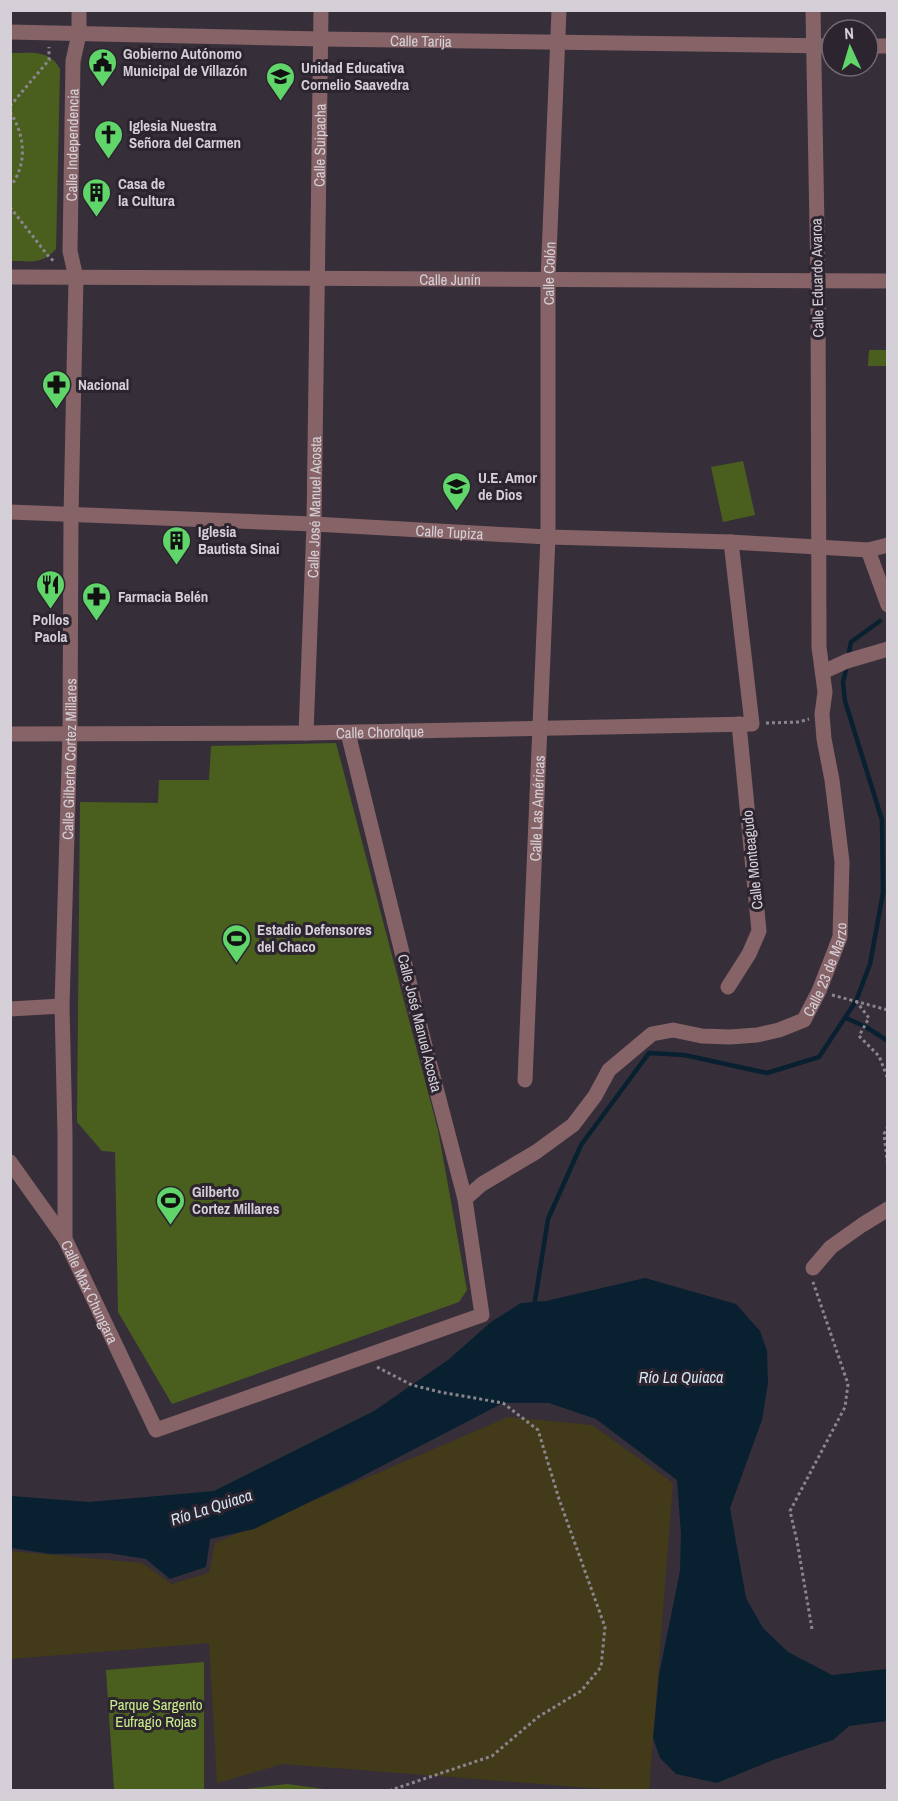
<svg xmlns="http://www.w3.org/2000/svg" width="898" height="1801" viewBox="0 0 898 1801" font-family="'Archivo Narrow',sans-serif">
<rect width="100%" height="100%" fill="#362f39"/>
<g fill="#4a5f1e">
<path d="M 11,53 C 30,53 50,49 60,69 L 56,249 C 42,265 30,261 11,261 Z"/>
<polygon points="869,350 887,350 887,405 886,366 868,366"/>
<polygon points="743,461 755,515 723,522 711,467"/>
<polygon points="336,743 438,1130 467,1290 459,1302 172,1404 118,1312 115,1152 102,1151 77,1122 80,802 158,803 159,780 209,780 211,746"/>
<polygon points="204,1662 204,1790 114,1790 106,1670"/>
<polygon points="287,1784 331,1790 238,1790"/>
</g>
<polygon fill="#423a19" points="508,1417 592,1425 673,1483 649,1790 617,1790 283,1764 217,1783 209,1643 11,1659 11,1551 142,1563 172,1584 209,1573 215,1543"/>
<polygon fill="#092030" points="645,1278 736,1304 760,1331 767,1351 768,1383 762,1420 730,1508 746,1598 763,1628 788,1652 832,1675 887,1669 887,1721 849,1726 833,1740 773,1760 717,1783 676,1774 660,1758 653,1738 659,1675 680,1571 681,1533 677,1480 596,1419 549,1403 503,1403 353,1481 254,1529 210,1539 206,1567 170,1579 146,1559 108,1553 51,1554 11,1548 11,1496 89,1502 214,1491 374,1411 448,1360 491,1322 521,1303 546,1301"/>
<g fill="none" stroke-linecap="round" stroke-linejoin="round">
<g stroke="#092030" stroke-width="4.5">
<polyline points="849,652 851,642 880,621"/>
<polyline points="846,1018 866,1027 888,1041"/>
<polyline points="534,1307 548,1219 581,1145 649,1053 684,1055 767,1073 819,1057 856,1001 870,964 883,893 882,820 845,701 843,682 846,670"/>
</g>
<g stroke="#8b868e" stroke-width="3" stroke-dasharray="3 3" stroke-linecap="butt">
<polyline points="10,106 49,60 49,47"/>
<path d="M 10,112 C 25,135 28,164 10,187"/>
<polyline points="10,207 49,257 55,262"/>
<polyline points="766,723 799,722 809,719"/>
<polyline points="832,995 888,1010"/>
<polyline points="856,1001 869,1018 859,1036 879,1056 888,1079"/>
<polyline points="888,1126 884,1134 888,1168"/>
<polyline points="377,1367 412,1385 440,1392 503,1403 538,1430 559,1499 605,1627 601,1667 581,1691 538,1717 492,1756 391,1790"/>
<polyline points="812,1629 797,1541 790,1511 845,1407 848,1384 813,1282"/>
</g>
<g stroke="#866367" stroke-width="15">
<path id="s1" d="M 10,32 L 321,39 L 832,46"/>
<polyline points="868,46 888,46"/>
<path id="s2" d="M 10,277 L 888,281"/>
<path id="s3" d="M 10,512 L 314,524 L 548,537 L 731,542 L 868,550 L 888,545"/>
<polyline points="868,550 888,605"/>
<polyline points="823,672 847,661 888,649"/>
<path id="s4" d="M 306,733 L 314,524 L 321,10"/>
<path id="s5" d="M 10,734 L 306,733 L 752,724 L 731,542"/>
<polyline points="728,987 749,954 759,931 739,724"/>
<polyline points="10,1009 62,1006"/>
<path id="s6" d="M 525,1080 L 548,537 L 548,280 L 559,10"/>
<path id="s7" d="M 10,1162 L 65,1239 L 156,1430 L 482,1315 L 465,1199 L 424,1042 L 348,733"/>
<path id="s8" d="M 465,1199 L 482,1184 L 536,1152 L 573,1125 L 595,1096 L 609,1070 L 652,1034 L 673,1030 L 702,1036 L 730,1037 L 757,1035 L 779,1030 L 804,1020 L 819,991 L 840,937 L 842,862 L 832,780 L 824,739 L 822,714 L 825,692 L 819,647 L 818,281 L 813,10"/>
<path id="s9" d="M 65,1239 L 65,1135 L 62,1006 L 70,732 L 71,516 L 76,278 L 70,251 L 73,61 L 79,34 L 79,10"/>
<polyline points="813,1268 831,1247 862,1225 888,1209"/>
</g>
</g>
<defs>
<symbol id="civic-pin" viewBox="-11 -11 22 30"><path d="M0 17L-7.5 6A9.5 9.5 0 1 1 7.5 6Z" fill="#60d56a" stroke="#2c252f"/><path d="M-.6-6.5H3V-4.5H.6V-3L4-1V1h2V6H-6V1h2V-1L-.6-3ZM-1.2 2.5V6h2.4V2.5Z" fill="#111"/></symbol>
<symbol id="school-pin" viewBox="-11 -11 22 30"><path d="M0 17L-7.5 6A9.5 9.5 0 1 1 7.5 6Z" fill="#60d56a" stroke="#2c252f"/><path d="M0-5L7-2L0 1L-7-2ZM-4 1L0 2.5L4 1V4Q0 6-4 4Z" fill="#111"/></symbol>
<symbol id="church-pin" viewBox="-11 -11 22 30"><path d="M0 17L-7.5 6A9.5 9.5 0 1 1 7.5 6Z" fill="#60d56a" stroke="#2c252f"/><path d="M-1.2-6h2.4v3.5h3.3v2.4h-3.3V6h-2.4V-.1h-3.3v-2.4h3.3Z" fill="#111"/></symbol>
<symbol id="building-pin" viewBox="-11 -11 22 30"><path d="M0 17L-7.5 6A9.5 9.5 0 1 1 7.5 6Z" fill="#60d56a" stroke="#2c252f"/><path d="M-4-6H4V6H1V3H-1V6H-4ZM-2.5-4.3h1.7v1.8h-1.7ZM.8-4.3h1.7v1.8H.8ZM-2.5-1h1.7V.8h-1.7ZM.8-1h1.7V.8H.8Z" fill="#111"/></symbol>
<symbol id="pharmacy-pin" viewBox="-11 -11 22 30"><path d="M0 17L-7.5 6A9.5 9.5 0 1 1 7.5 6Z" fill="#60d56a" stroke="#2c252f"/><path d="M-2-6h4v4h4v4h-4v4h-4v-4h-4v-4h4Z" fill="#111"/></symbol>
<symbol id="restaurant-pin" viewBox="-11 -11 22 30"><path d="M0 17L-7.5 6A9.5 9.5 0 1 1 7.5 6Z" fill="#60d56a" stroke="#2c252f"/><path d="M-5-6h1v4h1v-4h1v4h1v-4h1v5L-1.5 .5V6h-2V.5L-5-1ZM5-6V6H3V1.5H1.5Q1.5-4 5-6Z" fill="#111"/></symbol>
<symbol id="stadium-pin" viewBox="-11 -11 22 30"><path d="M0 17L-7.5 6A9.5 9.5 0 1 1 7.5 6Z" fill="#60d56a" stroke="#2c252f"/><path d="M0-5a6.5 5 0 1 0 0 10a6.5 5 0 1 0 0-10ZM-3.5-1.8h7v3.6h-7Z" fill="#111"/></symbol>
</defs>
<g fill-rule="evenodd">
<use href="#civic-pin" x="86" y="46" width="33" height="45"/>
<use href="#school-pin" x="264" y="60" width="33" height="45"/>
<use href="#church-pin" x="92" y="118" width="33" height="45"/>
<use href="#building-pin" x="80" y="176" width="33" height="45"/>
<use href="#pharmacy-pin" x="40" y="368" width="33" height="45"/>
<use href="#school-pin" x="440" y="470" width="33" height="45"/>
<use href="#building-pin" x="160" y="524" width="33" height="45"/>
<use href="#restaurant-pin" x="34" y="568" width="33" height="45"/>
<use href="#pharmacy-pin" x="80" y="580" width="33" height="45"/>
<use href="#stadium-pin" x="220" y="922" width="33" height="45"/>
<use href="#stadium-pin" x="154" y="1184" width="33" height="45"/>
</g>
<g text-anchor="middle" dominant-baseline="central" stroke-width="6" stroke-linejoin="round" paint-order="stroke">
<g font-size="15" fill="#d5d0d7" stroke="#2c252f">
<text stroke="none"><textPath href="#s1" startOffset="411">Calle Tarija</textPath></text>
<text stroke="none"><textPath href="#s9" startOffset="1095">Calle Independencia</textPath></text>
<text stroke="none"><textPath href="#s4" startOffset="588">Calle Suipacha</textPath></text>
<text stroke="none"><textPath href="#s6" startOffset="807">Calle Colón</textPath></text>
<text transform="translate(817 278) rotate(-91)">Calle Eduardo Avaroa</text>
<text stroke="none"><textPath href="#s2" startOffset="440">Calle Junín</textPath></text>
<text stroke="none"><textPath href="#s4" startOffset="226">Calle José Manuel Acosta</textPath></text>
<text stroke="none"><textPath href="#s3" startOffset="440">Calle Tupiza</textPath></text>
<text stroke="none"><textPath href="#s5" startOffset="370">Calle Chorolque</textPath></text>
<text stroke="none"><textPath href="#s9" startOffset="480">Calle Gilberto Cortez Millares</textPath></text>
<text stroke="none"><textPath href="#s6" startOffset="272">Calle Las Américas</textPath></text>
<text transform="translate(752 860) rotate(-96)">Calle Monteagudo</text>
<text stroke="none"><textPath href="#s8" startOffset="464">Calle 23 de Marzo</textPath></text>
<text transform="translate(420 1023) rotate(76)">Calle José Manuel Acosta</text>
<text stroke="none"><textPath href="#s7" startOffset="153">Calle Max Chungara</textPath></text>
</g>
<g font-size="15" font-weight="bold" fill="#d5d0d7" stroke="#2c252f" text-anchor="start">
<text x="123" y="53">Gobierno Autónomo<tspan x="123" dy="17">Municipal de Villazón</tspan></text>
<text x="301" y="67">Unidad Educativa<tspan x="301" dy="17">Cornelio Saavedra</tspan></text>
<text x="129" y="125">Iglesia Nuestra<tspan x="129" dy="17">Señora del Carmen</tspan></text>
<text x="118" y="183">Casa de<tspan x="118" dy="17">la Cultura</tspan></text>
<text x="78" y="384">Nacional</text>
<text x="478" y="477">U.E. Amor<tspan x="478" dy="17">de Dios</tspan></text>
<text x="198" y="531">Iglesia<tspan x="198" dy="17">Bautista Sinai</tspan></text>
<text x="118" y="596">Farmacia Belén</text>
<text x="51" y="619" text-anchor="middle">Pollos<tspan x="51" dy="17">Paola</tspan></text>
<text x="257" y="929">Estadio Defensores<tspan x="257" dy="17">del Chaco</tspan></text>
<text x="192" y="1191">Gilberto<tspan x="192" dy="17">Cortez Millares</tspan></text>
</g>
<g font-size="15" fill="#caef8a" stroke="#2c252f">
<text x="156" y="1704">Parque Sargento<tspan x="156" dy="17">Eufragio Rojas</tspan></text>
</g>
<g font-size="16" font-style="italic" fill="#d4e6f3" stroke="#2c252f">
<text x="681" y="1377">Río La Quiaca</text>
<text transform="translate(211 1507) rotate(-18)">Río La Quiaca</text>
</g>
</g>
<rect width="898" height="1801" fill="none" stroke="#d5d0d7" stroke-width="24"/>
<g transform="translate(850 48) rotate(356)"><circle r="28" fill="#2c252f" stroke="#706972" stroke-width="1.5"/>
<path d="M0-4.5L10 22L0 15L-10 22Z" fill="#60d56a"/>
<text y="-9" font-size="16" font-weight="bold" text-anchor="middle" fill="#d5d0d7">N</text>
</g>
</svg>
